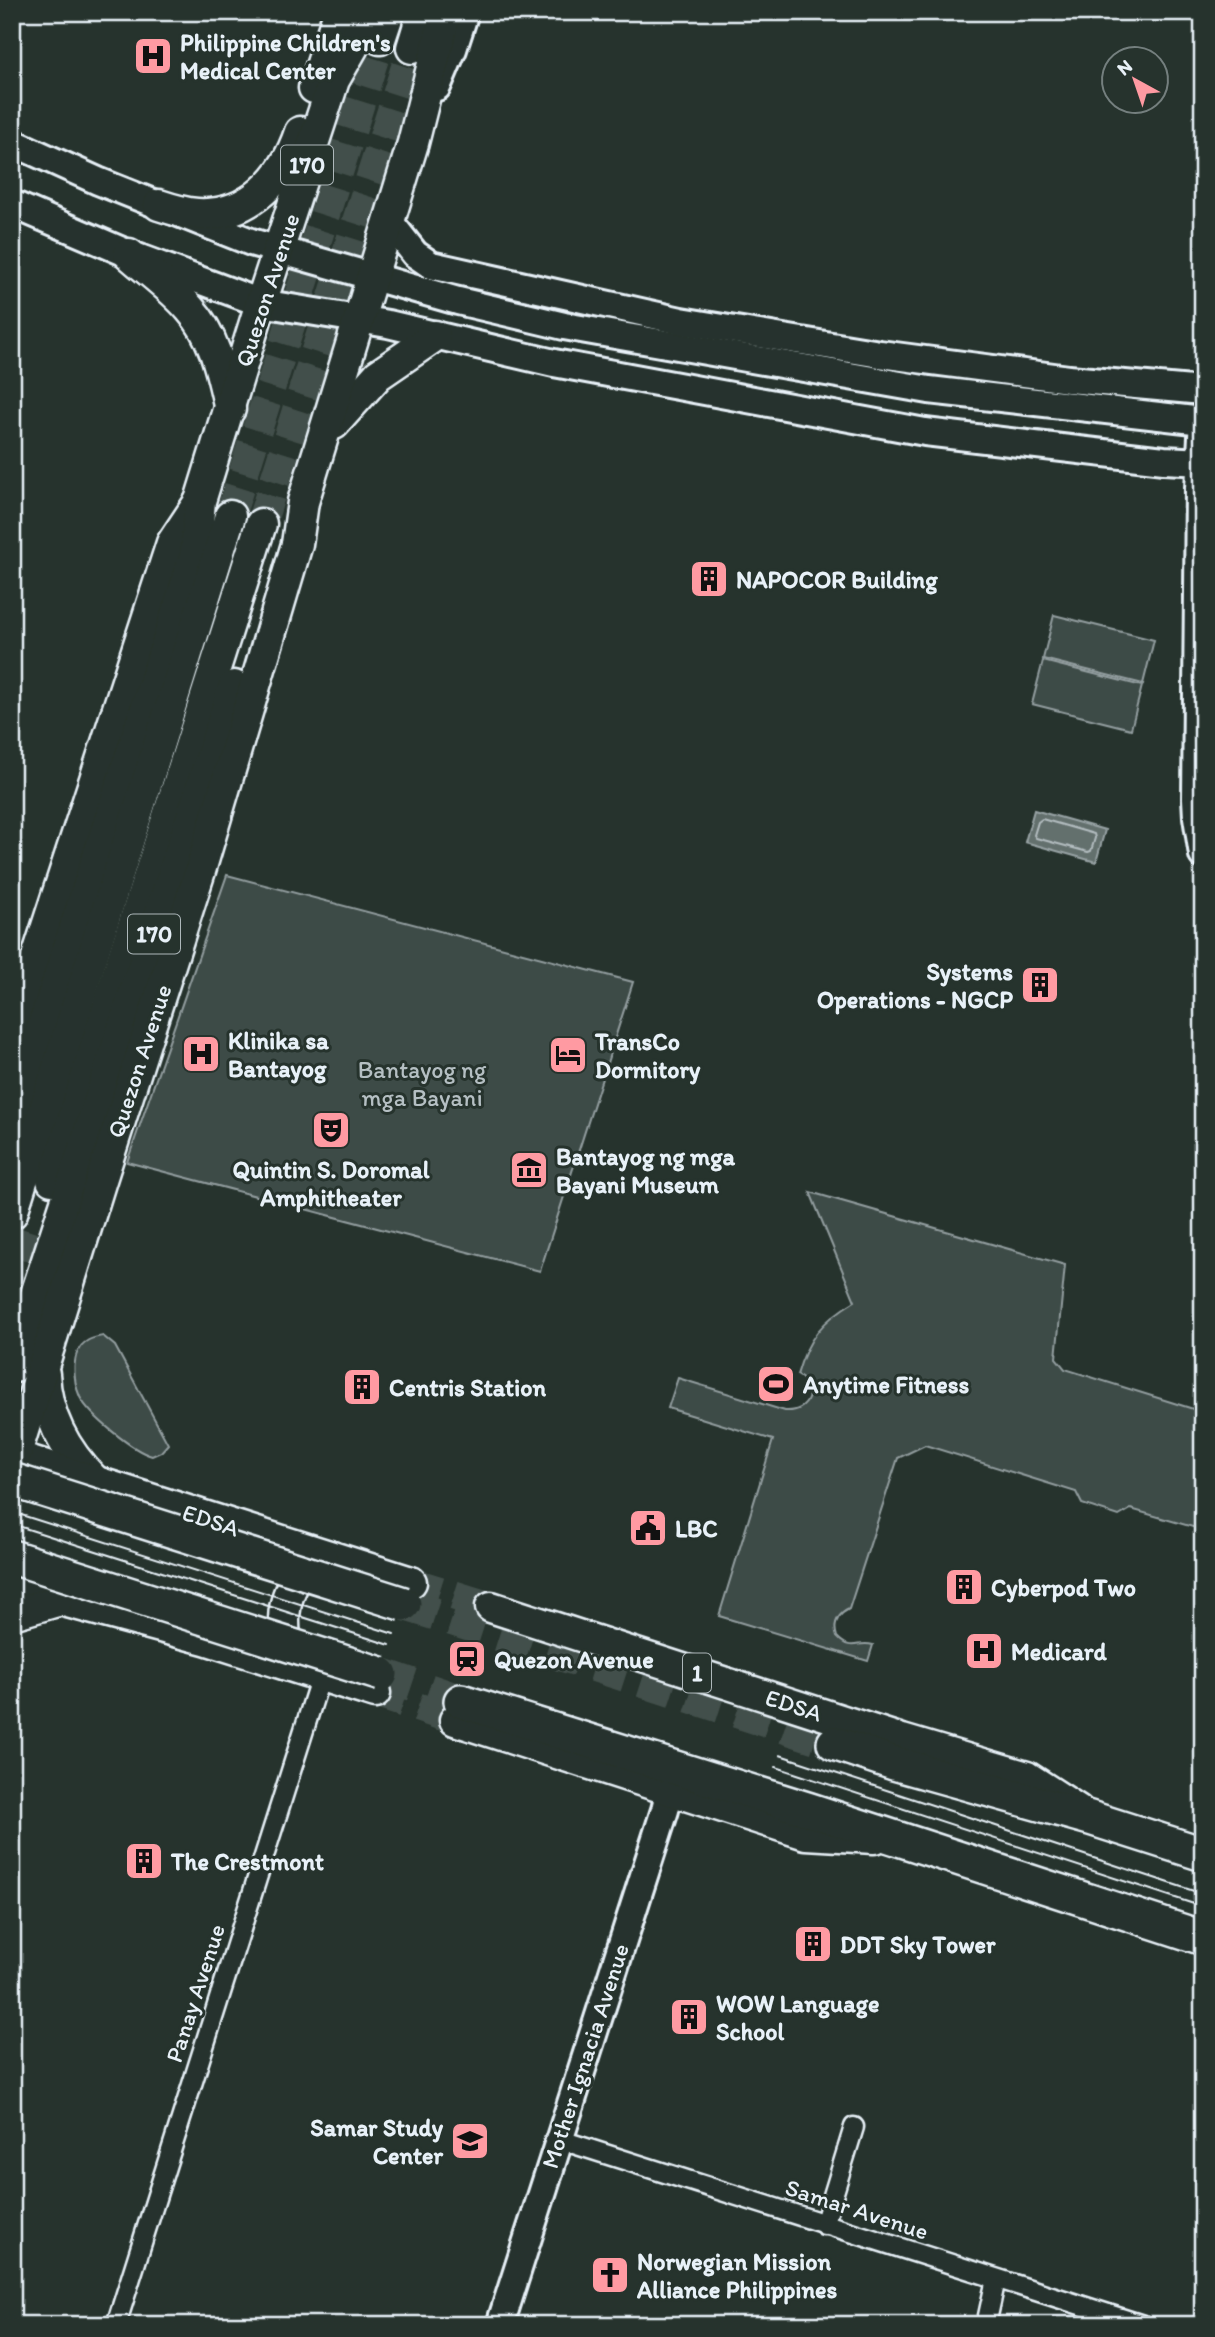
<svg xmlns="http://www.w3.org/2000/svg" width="1215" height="2337" viewBox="0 0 1215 2337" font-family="Itim,sans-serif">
<rect width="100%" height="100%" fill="#26332d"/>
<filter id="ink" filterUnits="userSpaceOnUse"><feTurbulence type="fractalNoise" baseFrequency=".0143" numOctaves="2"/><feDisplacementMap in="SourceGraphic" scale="14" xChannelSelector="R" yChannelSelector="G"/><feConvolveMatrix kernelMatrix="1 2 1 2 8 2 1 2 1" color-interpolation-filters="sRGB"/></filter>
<g filter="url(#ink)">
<g fill="#3e4b47" stroke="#939ea0" stroke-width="2">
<polygon points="1054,615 1154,640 1143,684 1043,659"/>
<polygon points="1043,661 1142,686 1131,729 1032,704"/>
<polygon points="227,875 633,982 540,1271 127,1162"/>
<path d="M 810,1192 L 1065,1265 L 1056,1358 L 1065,1369 L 1203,1412 L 1203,1530 L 1131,1509 L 1119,1516 L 1082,1504 L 1076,1492 L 925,1445 L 898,1458 L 849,1609 C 837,1615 833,1625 837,1637 C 852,1653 858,1640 873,1645 L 868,1661 L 719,1616 L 773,1440 L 668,1408 L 678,1378 L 785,1411 C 810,1413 818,1387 797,1375 C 808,1337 822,1321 855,1301 Z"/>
<path d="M 103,1336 L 115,1346 L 168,1444 L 161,1452 L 152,1456 C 133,1451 89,1415 80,1397 C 73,1381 70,1351 87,1341 C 91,1338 98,1337 103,1336 Z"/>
</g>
<polygon fill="#636f6d" stroke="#98a3a5" stroke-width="2" points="1034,810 1105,830 1096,862 1025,842"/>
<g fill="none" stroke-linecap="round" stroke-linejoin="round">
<polygon stroke="#b3bdc0" stroke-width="2" points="1042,819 1094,834 1095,838 1091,851 1088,852 1036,838 1034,835 1038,822"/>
<g stroke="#43504b" stroke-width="30" stroke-dasharray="30 15" stroke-linecap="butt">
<polyline points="230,516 380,39"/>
<polyline points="261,524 412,48"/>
<polyline points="12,1304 37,1227"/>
<polyline points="411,1582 491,1607"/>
<polyline points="375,1693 455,1720"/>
</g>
<g stroke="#43504b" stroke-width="33" stroke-dasharray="33 17" stroke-linecap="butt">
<polyline points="404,1604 834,1743"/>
<polyline points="381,1674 461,1701"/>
</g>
<defs>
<g id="street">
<polyline points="558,2139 1143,2325"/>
<polyline points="824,2225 854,2127"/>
<polyline points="116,2325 321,1676"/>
<polyline points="986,2325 996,2279"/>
</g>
<g id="secondary">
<polyline points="437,87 453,49 465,12"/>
<polyline points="12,142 98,181 251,242 458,301 564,326 929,390 1203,421"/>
<polyline points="12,204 129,254 261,303 388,324 554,363 925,432 1164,460 1203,462"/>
<polyline points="389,221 415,254 431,265 681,321 880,354 1069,379 1203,391"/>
<polyline points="1203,420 1199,488 1196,798 1197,817 1203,855"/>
<polyline points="500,2325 665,1810 670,1788"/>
</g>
<g id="primary">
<polyline points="380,39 389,12"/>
<polyline points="412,48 423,12"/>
<polyline points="314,88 339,12"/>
<path d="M 159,205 C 171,209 184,213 197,214 C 249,217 285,178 300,132"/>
<path d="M 129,254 C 149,272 172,288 190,309 C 215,336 222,374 230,409"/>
<polyline points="334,424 378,375 435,336"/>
<polyline points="12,1034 172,543 198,504"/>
<polyline points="12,1121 195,555 200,501 261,303 334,80 354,45 365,12"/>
<polyline points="52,1180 261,524"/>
<polyline points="12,1213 230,516"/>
<polyline points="12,1368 234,686"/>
<path d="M 44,1374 C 46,1417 65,1451 95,1481"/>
<polyline points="12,1455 411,1582"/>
<polyline points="12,1466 100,1183 200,871 297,544 303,502 413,143 446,12"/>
<polyline points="12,1587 205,1639 375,1693"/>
<polyline points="491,1607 902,1740 1027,1777 1078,1810"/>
<polyline points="12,1614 57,1601"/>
<path d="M 296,1663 C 274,1632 282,1573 322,1559"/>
<polyline points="455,1720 806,1834 874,1838"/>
</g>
<g id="highway">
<polyline points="461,1701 810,1810 1203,1938"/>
<polyline points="834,1743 894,1763 1090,1818 1203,1854"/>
</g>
</defs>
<use href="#street" stroke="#e8f1f8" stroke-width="23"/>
<use href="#secondary" stroke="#e8f1f8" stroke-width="32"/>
<use href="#primary" stroke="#e8f1f8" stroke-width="35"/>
<use href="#highway" stroke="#e8f1f8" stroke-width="38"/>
<use href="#street" stroke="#26332d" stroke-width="18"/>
<use href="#secondary" stroke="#26332d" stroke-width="26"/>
<use href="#primary" stroke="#26332d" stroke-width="30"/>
<use href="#highway" stroke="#26332d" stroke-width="33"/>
<g stroke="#e8f1f8" stroke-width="2">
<polyline points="12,1512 394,1634"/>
<polyline points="12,1524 390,1645"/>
<polyline points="780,1755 1203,1894"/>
<polyline points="776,1767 1203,1907"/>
</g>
<defs>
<g id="highway-bridge">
<polyline points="12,1480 404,1604"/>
<polyline points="12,1557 381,1674"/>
</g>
</defs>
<use href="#highway-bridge" stroke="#e8f1f8" stroke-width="38" stroke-linecap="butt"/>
<use href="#highway-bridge" stroke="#26332d" stroke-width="33"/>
</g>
</g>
<defs>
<symbol id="hospital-square" viewBox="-11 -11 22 22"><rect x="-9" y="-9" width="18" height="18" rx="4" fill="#ff9aa2" stroke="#26332d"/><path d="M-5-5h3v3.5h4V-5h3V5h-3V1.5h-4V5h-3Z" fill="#111"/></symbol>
<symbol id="building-square" viewBox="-11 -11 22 22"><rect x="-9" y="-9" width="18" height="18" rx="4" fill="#ff9aa2" stroke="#26332d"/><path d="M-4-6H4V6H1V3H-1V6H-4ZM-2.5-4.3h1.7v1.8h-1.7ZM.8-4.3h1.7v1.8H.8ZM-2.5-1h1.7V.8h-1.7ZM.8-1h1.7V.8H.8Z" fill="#111"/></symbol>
<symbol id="hotel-square" viewBox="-11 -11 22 22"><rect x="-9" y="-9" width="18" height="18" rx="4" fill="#ff9aa2" stroke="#26332d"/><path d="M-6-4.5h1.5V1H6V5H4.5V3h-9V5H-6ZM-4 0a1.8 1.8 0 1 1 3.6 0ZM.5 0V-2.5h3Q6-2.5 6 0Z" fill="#111"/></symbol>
<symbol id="theatre-square" viewBox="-11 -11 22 22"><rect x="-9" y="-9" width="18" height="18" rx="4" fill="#ff9aa2" stroke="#26332d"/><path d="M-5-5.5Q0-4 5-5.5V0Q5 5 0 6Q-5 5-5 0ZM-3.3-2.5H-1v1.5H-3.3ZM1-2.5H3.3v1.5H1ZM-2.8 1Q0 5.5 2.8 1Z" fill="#111"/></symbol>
<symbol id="museum-square" viewBox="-11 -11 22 22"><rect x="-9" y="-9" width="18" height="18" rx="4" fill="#ff9aa2" stroke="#26332d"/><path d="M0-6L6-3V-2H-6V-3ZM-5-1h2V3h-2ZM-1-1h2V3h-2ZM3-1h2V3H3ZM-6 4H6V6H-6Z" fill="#111"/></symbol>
<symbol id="stadium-square" viewBox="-11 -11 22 22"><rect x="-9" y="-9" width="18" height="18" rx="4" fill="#ff9aa2" stroke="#26332d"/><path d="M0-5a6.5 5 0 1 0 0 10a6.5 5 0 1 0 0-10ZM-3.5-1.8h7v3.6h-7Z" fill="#111"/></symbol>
<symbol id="civic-square" viewBox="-11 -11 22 22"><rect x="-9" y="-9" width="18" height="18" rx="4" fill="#ff9aa2" stroke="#26332d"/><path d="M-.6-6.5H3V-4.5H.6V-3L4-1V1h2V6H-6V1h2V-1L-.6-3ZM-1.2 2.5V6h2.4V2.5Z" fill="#111"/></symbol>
<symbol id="station-square" viewBox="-11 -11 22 22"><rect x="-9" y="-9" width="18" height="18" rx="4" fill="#ff9aa2" stroke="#26332d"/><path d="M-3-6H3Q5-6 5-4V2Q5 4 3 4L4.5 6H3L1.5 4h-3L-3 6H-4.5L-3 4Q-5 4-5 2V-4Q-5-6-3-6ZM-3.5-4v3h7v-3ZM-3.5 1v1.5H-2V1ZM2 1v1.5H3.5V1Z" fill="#111"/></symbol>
<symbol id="school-square" viewBox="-11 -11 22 22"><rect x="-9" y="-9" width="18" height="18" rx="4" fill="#ff9aa2" stroke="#26332d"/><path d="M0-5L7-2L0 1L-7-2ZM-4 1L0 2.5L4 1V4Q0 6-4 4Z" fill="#111"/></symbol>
<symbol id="church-square" viewBox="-11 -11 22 22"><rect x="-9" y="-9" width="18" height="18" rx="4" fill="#ff9aa2" stroke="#26332d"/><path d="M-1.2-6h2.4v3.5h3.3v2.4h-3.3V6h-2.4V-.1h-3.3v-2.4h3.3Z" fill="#111"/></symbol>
</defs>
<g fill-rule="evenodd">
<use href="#hospital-square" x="131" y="34" width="44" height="44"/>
<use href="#building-square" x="687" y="557" width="44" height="44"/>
<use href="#building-square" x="1018" y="963" width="44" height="44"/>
<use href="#hospital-square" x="179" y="1032" width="44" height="44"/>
<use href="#hotel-square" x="546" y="1033" width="44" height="44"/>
<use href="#theatre-square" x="309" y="1108" width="44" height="44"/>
<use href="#museum-square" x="507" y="1148" width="44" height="44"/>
<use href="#stadium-square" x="754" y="1362" width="44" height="44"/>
<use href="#building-square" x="340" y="1365" width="44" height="44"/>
<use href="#civic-square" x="626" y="1506" width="44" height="44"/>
<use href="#building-square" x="942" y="1565" width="44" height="44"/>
<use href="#hospital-square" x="962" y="1629" width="44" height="44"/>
<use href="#station-square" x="445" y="1637" width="44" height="44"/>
<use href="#building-square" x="122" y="1839" width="44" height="44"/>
<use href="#building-square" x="791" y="1922" width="44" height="44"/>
<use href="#building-square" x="667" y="1995" width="44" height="44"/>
<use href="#school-square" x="448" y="2119" width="44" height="44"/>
<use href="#church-square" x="588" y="2253" width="44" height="44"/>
</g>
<g text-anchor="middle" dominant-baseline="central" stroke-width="6" stroke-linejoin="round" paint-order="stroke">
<g fill="#26332d" stroke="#aeb8bb" stroke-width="2">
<rect x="281" y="145.5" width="52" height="39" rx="5"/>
<rect x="128" y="914.5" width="52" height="39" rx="5"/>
<rect x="683" y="1653.5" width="28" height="39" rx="5"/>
</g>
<g font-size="23" font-weight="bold" fill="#e8f1f8">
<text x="307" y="165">170</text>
<text x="154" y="934">170</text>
<text x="697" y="1673">1</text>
</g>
<g font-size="24" font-weight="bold" fill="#e8f1f8" stroke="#26332d" text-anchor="start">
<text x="180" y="42">Philippine Children's<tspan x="180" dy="28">Medical Center</tspan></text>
<text x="736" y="579">NAPOCOR Building</text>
<text x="1013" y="971" text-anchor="end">Systems<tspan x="1013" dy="28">Operations - NGCP</tspan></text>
<text x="228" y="1040">Klinika sa<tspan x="228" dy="28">Bantayog</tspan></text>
<text x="595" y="1041">TransCo<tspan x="595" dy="28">Dormitory</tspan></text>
<text x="556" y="1156">Bantayog ng mga<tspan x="556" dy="28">Bayani Museum</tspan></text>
<text x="331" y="1169" text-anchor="middle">Quintin S. Doromal<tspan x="331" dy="28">Amphitheater</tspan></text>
<text x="803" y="1384">Anytime Fitness</text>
<text x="389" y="1387">Centris Station</text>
<text x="675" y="1528">LBC</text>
<text x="991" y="1587">Cyberpod Two</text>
<text x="1011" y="1651">Medicard</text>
<text x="494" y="1659">Quezon Avenue</text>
<text x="171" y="1861">The Crestmont</text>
<text x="840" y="1944">DDT Sky Tower</text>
<text x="716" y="2003">WOW Language<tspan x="716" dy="28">School</tspan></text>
<text x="443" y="2127" text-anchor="end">Samar Study<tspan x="443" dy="28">Center</tspan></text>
<text x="637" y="2261">Norwegian Mission<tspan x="637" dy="28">Alliance Philippines</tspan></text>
</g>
<g font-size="24" fill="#e8f1f8" stroke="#26332d">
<text transform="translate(267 290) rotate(-72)">Quezon Avenue</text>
<text transform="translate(139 1061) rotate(-72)">Quezon Avenue</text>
<text transform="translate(211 1520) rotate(18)">EDSA</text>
<text transform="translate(794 1705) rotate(18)">EDSA</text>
<text transform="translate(195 1993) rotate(-72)">Panay Avenue</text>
<text transform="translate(585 2056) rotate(-72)">Mother Ignacia Avenue</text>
<text transform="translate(857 2209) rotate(18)">Samar Avenue</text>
</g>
<g font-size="24" fill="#b5bfc3" stroke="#26332d">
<text x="422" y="1069">Bantayog ng<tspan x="422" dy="28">mga Bayani</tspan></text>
</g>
</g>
<rect width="1215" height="2337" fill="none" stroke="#26332d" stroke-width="42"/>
<rect x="21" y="21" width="1173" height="2295" fill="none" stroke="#e8f1f8" stroke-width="2.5" filter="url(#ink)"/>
<g transform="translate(1135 80) rotate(320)"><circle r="33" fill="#26332d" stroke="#747f7e" stroke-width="2"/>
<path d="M0-5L12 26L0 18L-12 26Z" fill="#ff9aa2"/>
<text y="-10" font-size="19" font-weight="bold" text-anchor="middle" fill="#e8f1f8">N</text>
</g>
</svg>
